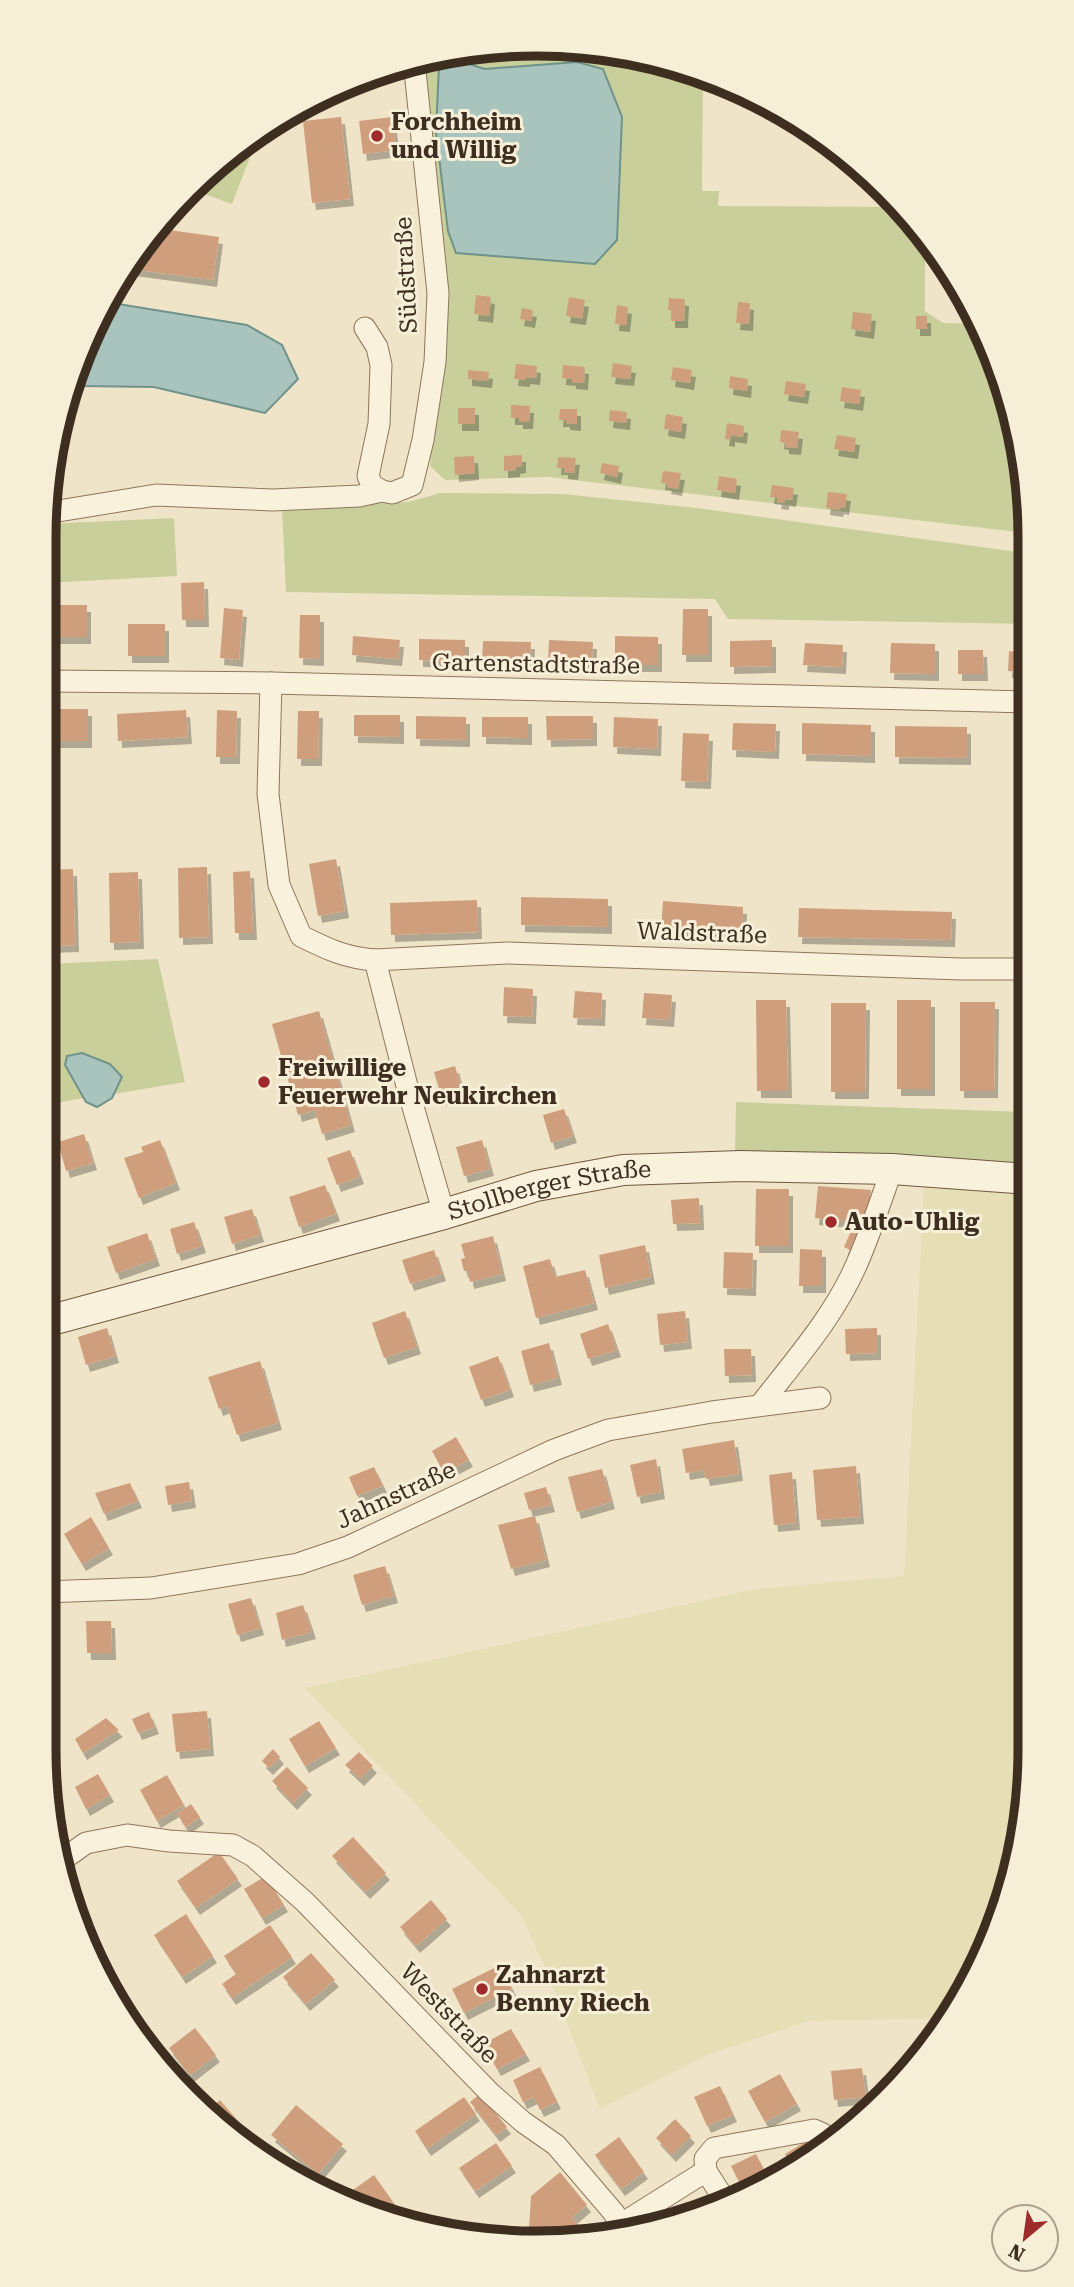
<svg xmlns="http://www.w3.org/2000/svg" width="1074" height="2287" viewBox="0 0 1074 2287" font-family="'Roboto Serif',serif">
<defs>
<filter id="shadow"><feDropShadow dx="4" dy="7" stdDeviation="0" flood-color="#0004"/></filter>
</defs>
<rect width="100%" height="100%" fill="#f0e4c8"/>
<polygon fill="#e6deb5" points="924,1187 1028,1194 1030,1750 1021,1847 993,1938 943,2018 808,2021 707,2055 600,2109 550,1978 521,1915 305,1688 756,1589 904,1576"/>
<g fill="#c9cf9b" fill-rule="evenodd">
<path d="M 537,44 L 633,53 L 703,74 L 702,191 L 719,191 L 718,206 L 898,207 L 925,234 L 925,311 L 943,323 L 979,324 L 993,348 L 1026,472 L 1026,533 L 548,477 L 445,480 L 430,466 L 445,274 L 422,59 L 440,53 ZM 446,57 L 485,69 L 577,62 L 448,231 Z"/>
<polygon points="261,129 232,204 188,188"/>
<polygon points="440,493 563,494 697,508 1026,553 1026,624 728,619 715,599 286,592 282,508 408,502"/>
<polygon points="174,518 177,576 44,583 45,524"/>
<polygon points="158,959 185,1082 114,1094 122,1077 65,1065 84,1098 44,1105 44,964"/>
<polygon points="736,1102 1028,1112 1028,1167 735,1153"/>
</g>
<g fill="#a9c4bc" stroke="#6f938a" stroke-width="2">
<polygon points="446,57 485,69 577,62 603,69 622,117 617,240 595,264 456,253 448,231 436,132 439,65"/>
<polygon points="106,302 247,325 282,345 298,379 265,413 154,387 82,386 78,360 81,349"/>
<polygon points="82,1053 110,1064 122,1077 112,1098 97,1107 86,1102 65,1065 67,1056"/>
</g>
<g fill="#cf9f7d" filter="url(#shadow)">
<polygon points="341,117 350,199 312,203 303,121"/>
<polygon points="392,117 396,150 363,154 359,121"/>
<polygon points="155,228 219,237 213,280 124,268"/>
<polygon points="476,295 491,297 489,316 474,314"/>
<polygon points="569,297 585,300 582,318 566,316"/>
<polygon points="669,298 685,299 684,321 671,321 671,310 668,310"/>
<polygon points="738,302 750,303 749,324 736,323"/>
<polygon points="617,305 628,307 626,325 615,324"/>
<polygon points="522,308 533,310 531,321 520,319"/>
<polygon points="853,312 872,314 870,332 851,329"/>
<rect x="916" y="316" width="11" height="13"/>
<polygon points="613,363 632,366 630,379 611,377"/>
<polygon points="516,364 537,366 536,378 526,377 526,380 514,379"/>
<polygon points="563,365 585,367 584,383 572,382 572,379 562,378"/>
<polygon points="673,367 692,370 690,383 671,380"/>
<polygon points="468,370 489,372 488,381 468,379"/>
<polygon points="730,376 748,379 747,391 729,388"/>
<polygon points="786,381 806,384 804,397 784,394"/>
<polygon points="842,387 861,390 859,404 840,401"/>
<polygon points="511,405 530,406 529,422 519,422 519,418 511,418"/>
<rect x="458" y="408" width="17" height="16"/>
<polygon points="560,409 577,409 577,424 566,423 566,420 559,420"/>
<polygon points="610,410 627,412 626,423 609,421"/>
<polygon points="666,414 683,417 681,432 664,429"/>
<polygon points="727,423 744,426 743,437 731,435 731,440 725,439"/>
<polygon points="781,430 799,432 797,448 785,447 785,443 780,442"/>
<polygon points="837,435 856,438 854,452 834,449"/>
<polygon points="522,455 522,466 516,467 516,470 504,471 504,456"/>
<polygon points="474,456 475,473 455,475 454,457"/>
<polygon points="558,457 576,458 574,473 564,472 564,468 557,468"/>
<polygon points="602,463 619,466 617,477 600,473"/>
<polygon points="663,471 681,473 678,489 667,487 668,484 661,483"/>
<polygon points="719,476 737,479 735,493 717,490"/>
<polygon points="772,485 794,488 792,500 785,499 785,503 777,502 778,498 770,497"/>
<polygon points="828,492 847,494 845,508 840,507 839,510 826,508"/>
<polygon points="204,582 205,620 182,620 181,583"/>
<polygon points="50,605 87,605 87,637 55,637 54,649 44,649 44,612 50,612"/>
<polygon points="224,608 243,610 239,660 220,658"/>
<polygon points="683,609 708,609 708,655 682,655"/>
<polygon points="300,615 320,615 320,659 299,658"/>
<rect x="128" y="624" width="37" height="32"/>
<polygon points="353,636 400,640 398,659 352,655"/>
<polygon points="615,636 658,637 658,665 615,665"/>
<polygon points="419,639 465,640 465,661 419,660"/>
<polygon points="549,640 593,642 592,665 548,664"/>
<polygon points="772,640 772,666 730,667 730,641"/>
<polygon points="483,641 531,642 530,664 482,663"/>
<polygon points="805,643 843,645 842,667 803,665"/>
<polygon points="891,643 935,644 935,674 890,673"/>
<polygon points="958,650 983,650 984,674 958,674"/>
<polygon points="1009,651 1027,653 1027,673 1008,671"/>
<polygon points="53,709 88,709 88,741 52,741"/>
<polygon points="186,710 188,737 118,741 117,714"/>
<polygon points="217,710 237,711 236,757 216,757"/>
<polygon points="298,711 319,711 318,759 297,759"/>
<polygon points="354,715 400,715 400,737 354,736"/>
<polygon points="416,716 466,717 466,740 416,739"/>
<polygon points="546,716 593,716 593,739 547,740"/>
<polygon points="482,717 528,717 528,738 482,737"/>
<polygon points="614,717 658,719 657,749 613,747"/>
<polygon points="733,723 776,724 775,752 732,750"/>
<polygon points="802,723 871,725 871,756 802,754"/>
<polygon points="895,726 967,727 967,758 895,757"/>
<polygon points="683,733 709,734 707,782 681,781"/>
<polygon points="336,859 345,911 318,916 309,864"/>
<polygon points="207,867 209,937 179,938 178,868"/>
<polygon points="73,869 75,945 45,946 44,870"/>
<polygon points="250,871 253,933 235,933 233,872"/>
<polygon points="138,872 140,942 110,943 109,873"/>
<polygon points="521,897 608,899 608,927 521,925"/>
<polygon points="477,900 478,932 391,935 390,903"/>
<polygon points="663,901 743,907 742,936 661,930"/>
<polygon points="799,908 952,912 951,940 798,937"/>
<polygon points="504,987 533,989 532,1017 503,1016"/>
<polygon points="575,991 602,993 601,1019 573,1018"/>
<polygon points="644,993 672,995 670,1020 642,1018"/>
<polygon points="1018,999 1028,999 1028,1089 1019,1090"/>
<polygon points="756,1000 786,1000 788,1091 757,1091"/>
<rect x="897" y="1000" width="34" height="89"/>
<polygon points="960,1002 995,1002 994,1091 960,1091"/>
<polygon points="831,1003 866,1003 865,1092 831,1092"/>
<polygon points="319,1011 351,1125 322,1134 315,1110 298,1115 272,1024"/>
<polygon points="455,1066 463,1093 442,1099 434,1072"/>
<polygon points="564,1109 573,1136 551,1143 543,1115"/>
<polygon points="84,1134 93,1163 66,1171 58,1142"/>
<polygon points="160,1140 176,1183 139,1198 124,1158 143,1152 141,1147"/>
<polygon points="482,1140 490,1169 464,1176 456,1147"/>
<polygon points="350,1150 360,1177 337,1185 327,1158"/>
<polygon points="325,1185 336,1214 299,1227 289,1197"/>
<polygon points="818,1186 871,1190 868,1223 854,1252 844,1247 855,1222 815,1218"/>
<polygon points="756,1189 789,1189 789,1246 755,1246"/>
<polygon points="44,1191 54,1226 44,1229"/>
<polygon points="699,1198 700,1223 673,1224 671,1200"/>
<polygon points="252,1209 260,1235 232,1244 224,1217"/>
<polygon points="194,1222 202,1246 177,1254 170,1229"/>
<polygon points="147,1233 156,1259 116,1273 107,1247"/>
<polygon points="493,1236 502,1274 470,1282 468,1271 464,1271 461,1259 465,1258 461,1244"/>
<polygon points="645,1245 651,1277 605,1288 599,1255"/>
<polygon points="800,1249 822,1250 822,1286 799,1286"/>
<polygon points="434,1250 442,1274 410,1284 402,1260"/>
<polygon points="724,1252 753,1253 752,1289 723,1288"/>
<polygon points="550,1259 555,1277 585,1270 594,1303 536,1318 523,1266"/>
<polygon points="405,1311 417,1347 384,1358 372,1323"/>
<polygon points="685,1311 688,1342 660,1345 657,1314"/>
<polygon points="608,1324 617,1350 588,1359 580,1334"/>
<polygon points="107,1328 115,1356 86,1365 78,1337"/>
<polygon points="877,1328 877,1353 846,1354 845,1329"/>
<polygon points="549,1343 558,1378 530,1385 521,1351"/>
<polygon points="724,1349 751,1349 752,1375 725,1376"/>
<polygon points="498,1356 510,1390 481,1400 469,1367"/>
<polygon points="260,1361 278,1423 237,1435 227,1406 219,1409 208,1377"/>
<polygon points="456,1437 469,1460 444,1473 432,1451"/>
<polygon points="734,1440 739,1474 706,1479 704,1470 686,1473 682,1449"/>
<polygon points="656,1459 661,1492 637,1497 630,1465"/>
<polygon points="856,1466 860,1517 817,1520 813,1470"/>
<polygon points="374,1467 383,1486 357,1496 349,1477"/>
<polygon points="602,1469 611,1502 577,1512 568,1477"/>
<polygon points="792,1472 796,1523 774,1525 769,1475"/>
<polygon points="189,1482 192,1501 168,1505 165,1486"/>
<polygon points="130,1483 138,1501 104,1514 95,1493"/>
<polygon points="546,1487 551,1505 529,1510 524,1493"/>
<polygon points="535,1516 546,1560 511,1569 498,1525"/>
<polygon points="91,1517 109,1548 82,1564 64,1534"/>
<polygon points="385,1566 394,1596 362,1605 353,1575"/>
<polygon points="251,1598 260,1628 237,1635 228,1604"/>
<polygon points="303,1605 312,1632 282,1640 276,1613"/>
<polygon points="86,1621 111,1621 112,1653 87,1653"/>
<polygon points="207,1711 210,1749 176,1752 172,1714"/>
<polygon points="149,1712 155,1727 138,1733 132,1719"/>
<polygon points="106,1718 119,1730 83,1753 75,1739"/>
<polygon points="319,1721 336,1748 305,1766 289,1739"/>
<polygon points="273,1749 280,1757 269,1768 262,1761"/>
<polygon points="359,1752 373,1766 360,1779 345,1765"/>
<polygon points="287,1767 308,1788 293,1803 272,1781"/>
<polygon points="98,1774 110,1795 86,1809 75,1787"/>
<polygon points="167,1775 184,1805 157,1821 140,1790"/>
<polygon points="191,1804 200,1817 186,1827 177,1814"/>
<polygon points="353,1837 386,1873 366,1892 332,1856"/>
<polygon points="219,1852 238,1879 196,1908 177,1881"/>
<polygon points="266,1876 284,1905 262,1918 244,1889"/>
<polygon points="431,1900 447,1919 416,1946 400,1927"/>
<polygon points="186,1914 213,1956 182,1977 154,1935"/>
<polygon points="270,1925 292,1957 232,1998 222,1984 236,1974 224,1956"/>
<polygon points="311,1953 335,1980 306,2004 283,1977"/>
<polygon points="500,1965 512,1989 464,2013 452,1989"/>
<polygon points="195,2028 216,2055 190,2075 169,2048"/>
<polygon points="511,2029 526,2054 497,2069 483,2044"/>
<polygon points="540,2067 557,2102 540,2110 534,2097 523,2102 513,2080"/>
<polygon points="862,2068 866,2097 834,2100 831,2071"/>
<polygon points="780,2074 797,2104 765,2122 748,2091"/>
<polygon points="720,2086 733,2115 707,2126 694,2097"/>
<polygon points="480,2094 507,2127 496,2135 470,2102"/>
<polygon points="464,2097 476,2114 427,2149 415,2131"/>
<polygon points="220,2100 239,2122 232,2129 209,2110"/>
<polygon points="296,2105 343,2144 318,2174 271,2135"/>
<polygon points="675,2119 691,2136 672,2155 656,2138"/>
<polygon points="619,2137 644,2172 621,2189 595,2155"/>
<polygon points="805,2142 812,2154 794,2169 785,2154"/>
<polygon points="496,2143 512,2166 475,2191 459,2168"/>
<polygon points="756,2154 765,2172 740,2184 731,2166"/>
<polygon points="560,2172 587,2205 572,2218 581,2228 566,2240 541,2243 529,2228 531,2196"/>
<polygon points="374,2175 396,2206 407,2221 343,2197"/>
</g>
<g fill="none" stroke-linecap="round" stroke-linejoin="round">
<defs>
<g id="minor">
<polyline points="365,328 377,347 381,365 379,424 368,476 372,485 382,491"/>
<polyline points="46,513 156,495 273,500 359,496 382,491 392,493 412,485 423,440 435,362 438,293 414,61"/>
<polyline points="44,681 271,683 1027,702"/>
<path d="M 271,683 L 268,794 L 279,885 L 301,936 C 327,949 346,958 375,960 L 407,1086 L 444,1214"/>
<polyline points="375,960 507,953 961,969 1028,969"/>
<path d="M 761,1404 C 796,1359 836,1314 858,1261 C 871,1231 881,1200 892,1169"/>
<polyline points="44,1592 151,1588 298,1564 348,1547 554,1450 608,1430 712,1412 820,1398"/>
<polyline points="62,1860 86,1843 127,1835 169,1841 233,1845 253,1856 305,1902 489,2092 523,2122 556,2145 614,2213 620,2225"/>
<polyline points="706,2171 705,2159 714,2148 814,2130 823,2134 827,2141"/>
<polyline points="606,2236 620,2225 706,2171 724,2199"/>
</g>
<g id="secondary">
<path id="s1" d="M 44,1322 L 444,1214 L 536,1186 L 623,1170 L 741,1166 L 892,1169 L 1028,1179"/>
</g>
</defs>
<use href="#minor" stroke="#8d765c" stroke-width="23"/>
<use href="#secondary" stroke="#6f573f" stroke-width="32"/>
<use href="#minor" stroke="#faf1dc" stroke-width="21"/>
<use href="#secondary" stroke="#faf1dc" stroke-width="30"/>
</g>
<g fill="#9e2a2b" stroke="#f7eed8" stroke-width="2.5">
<circle cx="377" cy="136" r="7"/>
<circle cx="264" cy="1082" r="7"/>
<circle cx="831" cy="1222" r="7"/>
<circle cx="482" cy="1989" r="7"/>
</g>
<g text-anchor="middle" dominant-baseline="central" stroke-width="6" stroke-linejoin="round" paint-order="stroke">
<g font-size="24" font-weight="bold" fill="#3d2e20" stroke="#f7eed8" text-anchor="start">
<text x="391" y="122">Forchheim<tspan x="391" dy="28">und Willig</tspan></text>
<text x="278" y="1068">Freiwillige<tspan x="278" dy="28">Feuerwehr Neukirchen</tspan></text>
<text x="845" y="1222">Auto-Uhlig</text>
<text x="496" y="1975">Zahnarzt<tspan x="496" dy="28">Benny Riech</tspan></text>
</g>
<g font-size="24" fill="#3d2e20" stroke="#f7eed8">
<text transform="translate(406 275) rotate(-93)">Südstraße</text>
<text transform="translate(536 664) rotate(1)">Gartenstadtstraße</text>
<text transform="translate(702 933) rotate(2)">Waldstraße</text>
<text stroke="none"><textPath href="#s1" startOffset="523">Stollberger Straße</textPath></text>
<text transform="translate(396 1495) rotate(-25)">Jahnstraße</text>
<text transform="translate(449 2013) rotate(46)">Weststraße</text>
</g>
</g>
<path d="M0 0H1074V2287H0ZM537 56H537A481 481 0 0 1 1018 537V1750A481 481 0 0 1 537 2231H537A481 481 0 0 1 56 1750V537A481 481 0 0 1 537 56Z" fill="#f7eed8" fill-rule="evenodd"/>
<path fill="none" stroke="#3d2e20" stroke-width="9" d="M537 56H537A481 481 0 0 1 1018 537V1750A481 481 0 0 1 537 2231H537A481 481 0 0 1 56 1750V537A481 481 0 0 1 537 56Z"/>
<g transform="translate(1025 2238) rotate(209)"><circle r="33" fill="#f7eed8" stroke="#ada18e" stroke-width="2"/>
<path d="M0-5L12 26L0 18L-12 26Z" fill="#9e2a2b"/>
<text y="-10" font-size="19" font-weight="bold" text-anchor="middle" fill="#3d2e20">N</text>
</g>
</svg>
